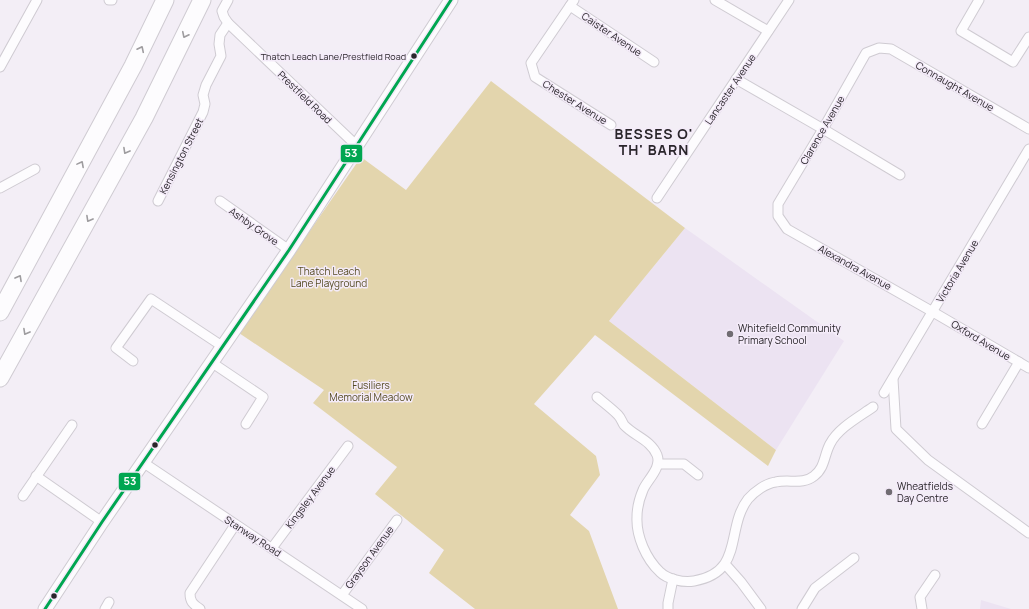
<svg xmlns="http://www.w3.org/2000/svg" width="1029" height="609" viewBox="0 0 1029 609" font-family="Manrope,sans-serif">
<rect width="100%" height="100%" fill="#f3eef6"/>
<g fill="#ece3f2">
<polygon points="685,228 844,341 776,450 609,321"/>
<polygon points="981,600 1011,609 980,609"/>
</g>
<polygon fill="#e3d5ad" points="491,81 685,228 609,321 776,450 768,466 595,335 534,404 596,456 600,475 570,515 589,531 618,609 475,609 429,573 444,550 375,494 397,467 313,403 324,390 239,333 361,157 406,190"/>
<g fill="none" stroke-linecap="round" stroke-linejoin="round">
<defs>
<g id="street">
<polyline points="109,0 112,0"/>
<polyline points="228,0 222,11 224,17 228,23 357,146"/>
<polyline points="574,0 531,63 535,77 611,125"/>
<polyline points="715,0 768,31"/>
<polyline points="979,0 961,31 1013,62 1029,37"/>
<polyline points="570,6 654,62"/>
<polyline points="0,67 37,0"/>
<polyline points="736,79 823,129 900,175"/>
<polyline points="1029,129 891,49 879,48 866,53 823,129 778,204 778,216 787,229 933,312 1029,368"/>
<polyline points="0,188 35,169"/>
<polyline points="657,198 789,0"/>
<polyline points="158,201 203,112 205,104 203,95 206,85 221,56 219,44 220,35 228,23"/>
<polyline points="220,201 289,250"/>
<polyline points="133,361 116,348 151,299 222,346"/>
<polyline points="211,362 263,397 246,424"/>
<polyline points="893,379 896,429 928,460 1029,533"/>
<polyline points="884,393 1029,149"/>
<path d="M 597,397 C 604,403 611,408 618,415 C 621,418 622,422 624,425 C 634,436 651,440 657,455 C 662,468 647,480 643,490 C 640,497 637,509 637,517 C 636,536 646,559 660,572 C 667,579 683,583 694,581 C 745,572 725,529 748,499 C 754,492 766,483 776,482 C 789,479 803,485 814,476 C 825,468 824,455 830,444 C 838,428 859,417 873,407"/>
<polyline points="982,424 1019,362"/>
<polyline points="144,463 362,609"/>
<polyline points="658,464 684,464 698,475"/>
<polyline points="36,476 102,522"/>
<polyline points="23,496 72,425"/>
<polyline points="272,548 348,446"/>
<polyline points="725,564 741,582 761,609"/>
<polyline points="342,595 397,520"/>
<polyline points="105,609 109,602"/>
<path d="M 200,609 C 193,604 190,602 190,593 L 235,525"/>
<polyline points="668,609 668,603 673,579"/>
<polyline points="802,609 815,588 854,558"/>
<polyline points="922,609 920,597 935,575"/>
</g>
<polyline id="secondary" points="45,609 102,522 289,250 451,0"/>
<g id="highway">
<polyline points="0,312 133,66 165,0"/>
<polyline points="0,378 144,118 202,0"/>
</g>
</defs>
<use href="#street" stroke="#cfcbd2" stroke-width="11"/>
<use href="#secondary" stroke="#cfcbd2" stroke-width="15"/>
<use href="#highway" stroke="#cfcbd2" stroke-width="19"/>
<use href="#street" stroke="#fdfcfe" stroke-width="9"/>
<use href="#secondary" stroke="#fdfcfe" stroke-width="13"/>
<use href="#highway" stroke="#fdfcfe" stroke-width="17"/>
<defs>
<polyline id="bus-1" points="45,609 102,522 289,250 451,0"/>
</defs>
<use href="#bus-1" stroke="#f4ebf9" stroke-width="6"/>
<use href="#bus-1" stroke="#00a651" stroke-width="3"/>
</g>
<defs><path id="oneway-chevron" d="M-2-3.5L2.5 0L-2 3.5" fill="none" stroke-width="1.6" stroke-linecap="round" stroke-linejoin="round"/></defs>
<g stroke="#9e9c9f">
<use href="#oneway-chevron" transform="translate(185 35) rotate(116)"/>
<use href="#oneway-chevron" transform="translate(141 49) rotate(-64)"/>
<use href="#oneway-chevron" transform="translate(126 151) rotate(119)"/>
<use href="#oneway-chevron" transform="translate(81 164) rotate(-62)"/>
<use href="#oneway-chevron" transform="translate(89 219) rotate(119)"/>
<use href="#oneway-chevron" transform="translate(19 278) rotate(-61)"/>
<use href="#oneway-chevron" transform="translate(26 332) rotate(119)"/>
</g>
<g fill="#2a262b" stroke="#f4ebf9" stroke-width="1.5">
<circle cx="414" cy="56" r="3.5"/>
<circle cx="155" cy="445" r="3.5"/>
<circle cx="54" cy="596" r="3.5"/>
</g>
<g fill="#706c72" stroke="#f4ebf9" stroke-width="1.5">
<circle cx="730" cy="334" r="4"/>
<circle cx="889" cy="492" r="4"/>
</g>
<g text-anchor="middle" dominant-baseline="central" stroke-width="3" stroke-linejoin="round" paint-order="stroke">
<g font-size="9" fill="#2a262b" stroke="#f4ebf9" text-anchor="end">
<text x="406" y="56">Thatch Leach Lane/Prestfield Road</text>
</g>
<g font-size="10" fill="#2a262b" stroke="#f4ebf9">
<text transform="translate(612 34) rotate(34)">Caister Avenue</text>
<text transform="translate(955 86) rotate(30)">Connaught Avenue</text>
<text transform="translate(730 89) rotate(-56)">Lancaster Avenue</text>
<text transform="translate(305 97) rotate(44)">Prestfield Road</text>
<text transform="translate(575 102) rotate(32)">Chester Avenue</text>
<text transform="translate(822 130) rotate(-60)">Clarence Avenue</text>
<text transform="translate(181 156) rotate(-63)">Kensington Street</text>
<text transform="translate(254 226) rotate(35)">Ashby Grove</text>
<text transform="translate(855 267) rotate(29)">Alexandra Avenue</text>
<text transform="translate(957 271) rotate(-59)">Victoria Avenue</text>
<text transform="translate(981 340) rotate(31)">Oxford Avenue</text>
<text transform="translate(310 497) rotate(-53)">Kingsley Avenue</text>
<text transform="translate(253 536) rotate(33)">Stanway Road</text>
<text transform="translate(369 557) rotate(-54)">Grayson Avenue</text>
</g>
<g font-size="10" fill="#554b22" stroke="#f4ebf9">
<text x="329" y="271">Thatch Leach<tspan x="329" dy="12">Lane Playground</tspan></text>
<text x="371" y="385">Fusiliers<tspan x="371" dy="12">Memorial Meadow</tspan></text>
</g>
<g font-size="10" fill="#2a262b" stroke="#f4ebf9" text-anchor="start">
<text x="738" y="328">Whitefield Community<tspan x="738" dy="12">Primary School</tspan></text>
<text x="897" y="486">Wheatfields<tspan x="897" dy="12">Day Centre</tspan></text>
</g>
<g font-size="14" font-weight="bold" letter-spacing="1" fill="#2a262b" stroke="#f4ebf9">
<text x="654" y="133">BESSES O'<tspan x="654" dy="16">TH' BARN</tspan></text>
</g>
</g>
<g stroke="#f4ebf9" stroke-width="1.5">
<rect x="340" y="144" width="23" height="19" rx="4" fill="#00a651"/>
<rect x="118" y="472" width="23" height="19" rx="4" fill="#00a651"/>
</g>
<g font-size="11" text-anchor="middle" font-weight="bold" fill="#fff">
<text x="351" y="157">53</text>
<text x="130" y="485">53</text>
</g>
</svg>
